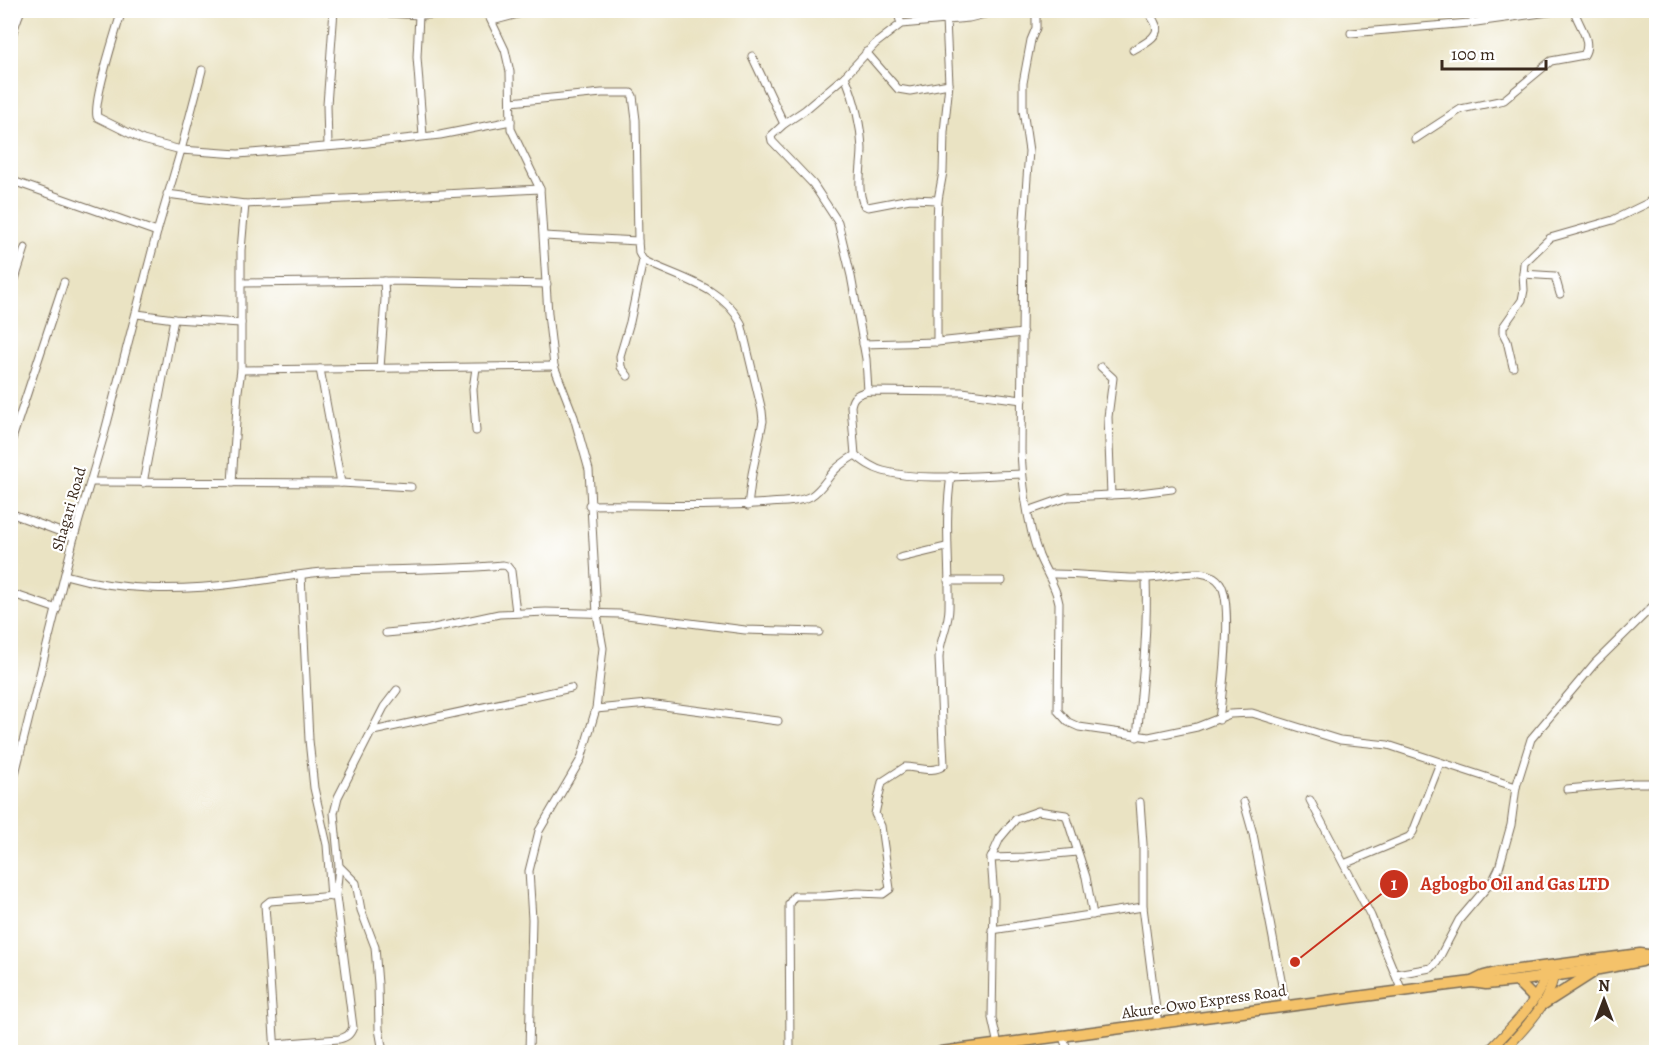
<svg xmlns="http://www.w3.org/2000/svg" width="1667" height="1063" viewBox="0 0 1667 1063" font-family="Alegreya,serif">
<rect width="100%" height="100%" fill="#fff"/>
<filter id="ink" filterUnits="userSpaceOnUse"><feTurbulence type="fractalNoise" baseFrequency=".0167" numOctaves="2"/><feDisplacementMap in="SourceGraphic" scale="12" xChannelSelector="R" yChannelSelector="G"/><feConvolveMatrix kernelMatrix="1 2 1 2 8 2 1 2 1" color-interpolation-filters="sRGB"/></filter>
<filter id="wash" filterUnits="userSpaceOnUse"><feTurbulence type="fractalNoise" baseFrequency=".008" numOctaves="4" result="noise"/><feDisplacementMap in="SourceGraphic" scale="24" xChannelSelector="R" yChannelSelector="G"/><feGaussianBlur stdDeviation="1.35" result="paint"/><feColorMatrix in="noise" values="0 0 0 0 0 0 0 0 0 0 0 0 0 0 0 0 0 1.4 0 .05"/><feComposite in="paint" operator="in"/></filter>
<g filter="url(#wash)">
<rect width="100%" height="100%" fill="#eae3c3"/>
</g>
<g filter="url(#ink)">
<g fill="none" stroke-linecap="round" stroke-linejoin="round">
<defs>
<g id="minor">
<path d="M 122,10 C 116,31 93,100 97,117 L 143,140 L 181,150 L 202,70"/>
<polyline points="344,10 419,15 487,13"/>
<polyline points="486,10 505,50 510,72 511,129 540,189 548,314 554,366 574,417 589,470 597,614 603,648 596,709 581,759 539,831 529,871 532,919 529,1052"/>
<polyline points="897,10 901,24"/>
<path d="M 1036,10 L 1036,28 L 1031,40 L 1023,83 L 1023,110 L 1029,151 L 1023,232 L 1021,452 C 1023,487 1027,524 1039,556 C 1046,573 1056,586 1059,603 L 1058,711 L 1068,722 L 1079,727 L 1149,737 L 1197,727 L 1230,714 L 1252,713 L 1340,740 L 1388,745 L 1516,787"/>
<polyline points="10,14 14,15 17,20 10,42"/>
<polyline points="419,15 417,57 423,136"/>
<polyline points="17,20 21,10"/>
<polyline points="492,21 533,10"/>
<polyline points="1351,33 1469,23 1563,10"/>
<path d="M 1133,50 C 1141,45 1163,36 1155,23 C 1153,18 1150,16 1148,10"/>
<polyline points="866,52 898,89 910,91 949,84"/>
<polyline points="752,56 784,124"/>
<path d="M 845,76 C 854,98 861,124 862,149 C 862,166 856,189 864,205 L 868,207 L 910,199 L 938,200"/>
<polyline points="511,102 602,93 631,93 633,96 636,120 638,241"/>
<path d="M 1415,139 L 1461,109 L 1504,100 L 1551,61 L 1584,55 C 1593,41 1578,25 1574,10"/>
<polyline points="328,146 327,105 334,10"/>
<polyline points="10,180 157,232"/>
<polyline points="167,194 245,204 540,189"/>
<path d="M 544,236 L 638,241 L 639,253 L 643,260 C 677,278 721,285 741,323 L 762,411 L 763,421 L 752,474 L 748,506"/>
<polyline points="242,283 391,281 547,284"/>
<polyline points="1560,294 1555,276 1523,274 1524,263 1550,238 1613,220 1648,203 1656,195"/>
<polyline points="10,295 25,248"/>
<polyline points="137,314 174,319 241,323"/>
<polyline points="937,342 937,220 938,200 943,172 944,132 949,84 946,20"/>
<polyline points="863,344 937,342 1023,333"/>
<polyline points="1101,367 1113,378 1108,417 1111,495"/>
<polyline points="1513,367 1507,341 1503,333 1503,327 1522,300 1524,290 1523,274"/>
<polyline points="380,368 385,299 384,281"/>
<polyline points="476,368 473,389 476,431"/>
<polyline points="320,369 341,483"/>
<polyline points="241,370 554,366"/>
<polyline points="628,376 621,367 620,356 630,322 643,260"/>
<polyline points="868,391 866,359 851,276 838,222 813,184 772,141 771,136 784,124 805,110 845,76 875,44 901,24 969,18 1001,10"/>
<polyline points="10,445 64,282"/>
<path d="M 855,455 L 851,406 C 853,395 858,394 868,391 L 962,392 L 1022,400"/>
<polyline points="91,482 341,483 411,487"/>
<polyline points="143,483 174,319"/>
<polyline points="232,483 238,391 241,370 241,250 245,204"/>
<path d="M 589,505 C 650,504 710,508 770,503 C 784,502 799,502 811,496 C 821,490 826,480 833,472 C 839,465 847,460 855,455 C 864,462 872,468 883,471 C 923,482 981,475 1022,474"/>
<polyline points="1028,511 1068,497 1131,494 1172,489"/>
<polyline points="10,513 74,537"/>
<polyline points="900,558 946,547"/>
<path d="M 1049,574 C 1081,573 1113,579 1145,578 C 1163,578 1182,572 1200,573 C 1207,574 1216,577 1220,583 C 1234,602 1222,695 1219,720"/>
<path d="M 65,575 C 124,592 182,591 242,583 C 270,580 297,574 324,572 C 384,568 443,571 503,565 L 507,566 L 511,571 L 516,612"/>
<polyline points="301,575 309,740 314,788 327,845 331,897"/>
<polyline points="948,581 1002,581"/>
<polyline points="10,593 57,609"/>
<polyline points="386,633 429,629 499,614 546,612 619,614 745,630 819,632"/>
<polyline points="596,709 648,704 778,721"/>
<polyline points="373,731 571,688"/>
<path d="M 1137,737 C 1142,684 1148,632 1146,578"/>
<polyline points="1567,789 1634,783 1656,783"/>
<polyline points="10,794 74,537 104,435 157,232 181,150 238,154 350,145 440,135 511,121"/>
<polyline points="1310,800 1371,916 1402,991"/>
<polyline points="1140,802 1143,844 1143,907 1158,1025"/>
<polyline points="1244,802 1253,834 1286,1006"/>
<polyline points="991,858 1025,857 1077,852"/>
<polyline points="1344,864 1409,837 1413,832 1440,763"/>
<polyline points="992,930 1143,907"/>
<polyline points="1396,974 1431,968 1437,962 1459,920 1493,880 1499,868 1511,825 1516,787 1531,739 1595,663 1656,603"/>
<polyline points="1063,1037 1068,1052"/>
<path d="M 275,1044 L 339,1039 C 347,1037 350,1035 353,1027 L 336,896 L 339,866"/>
<polyline points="998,1045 992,1018 994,898 991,858 1000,838 1016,819 1038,811 1066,815 1086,877 1093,915"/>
<polyline points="275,1052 265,905 270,901 335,896"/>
<polyline points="383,1052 379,1029 378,984 375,947 361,910 356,883 339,866 334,813 338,797 384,707 397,690"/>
<path d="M 790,1052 L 789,904 L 794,896 L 824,896 L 858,893 L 883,894 L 890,889 L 881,826 L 875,814 L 882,782 L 905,767 C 917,767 934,774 944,765 L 939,658 C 939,641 949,625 949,608 C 950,562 944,522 951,476"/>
</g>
<g id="major">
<path d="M 1488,1052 C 1504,1035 1545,996 1545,972"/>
<path d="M 1503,1052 C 1522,1030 1553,1002 1554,970"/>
</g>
<g id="highway">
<polyline points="1517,981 1534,998"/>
<polyline points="1472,982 1484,976 1496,973 1640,954 1648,955"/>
<polyline points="1542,1005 1592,973"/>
<polyline points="941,1052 1440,986 1472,982 1486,984 1517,981 1599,969 1642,961 1654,956"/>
</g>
</defs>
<use href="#minor" stroke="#786b58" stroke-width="9"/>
<use href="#major" stroke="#786b58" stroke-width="11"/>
<use href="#highway" stroke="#786b58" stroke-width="13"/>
<use href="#minor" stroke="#fff" stroke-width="7"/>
<use href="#major" stroke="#f4c26a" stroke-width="9"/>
<use href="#highway" stroke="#f4c26a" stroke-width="10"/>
</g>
</g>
<g text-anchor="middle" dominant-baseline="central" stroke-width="4.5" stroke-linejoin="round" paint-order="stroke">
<g font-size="16" fill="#3b2a1e" stroke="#fff">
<text transform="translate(69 509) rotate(-74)">Shagari Road</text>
<text transform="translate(1204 1002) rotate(-8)">Akure-Owo Express Road</text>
</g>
</g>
<path fill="none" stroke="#c8321e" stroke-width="2" d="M1295 962L1394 884"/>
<g fill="#c8321e" stroke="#fff" stroke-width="2">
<circle cx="1295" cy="962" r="6"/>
<circle cx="1394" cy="884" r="15"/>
</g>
<g font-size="18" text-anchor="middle" font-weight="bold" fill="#fff">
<text x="1394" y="890">1</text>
</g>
<g font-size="18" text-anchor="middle" font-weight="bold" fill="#c8321e" stroke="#fff" stroke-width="4.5" stroke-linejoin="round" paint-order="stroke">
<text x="1515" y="890">Agbogbo Oil and Gas LTD</text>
</g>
<rect width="1667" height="1063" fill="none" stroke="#fff" stroke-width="36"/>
<g transform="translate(1604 1000)" stroke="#ffffff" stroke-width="4.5" paint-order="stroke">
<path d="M0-4.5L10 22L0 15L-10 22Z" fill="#3b2a1e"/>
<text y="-9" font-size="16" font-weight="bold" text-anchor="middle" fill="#3b2a1e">N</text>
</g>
<path d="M1442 60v9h104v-9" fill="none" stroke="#3b2a1e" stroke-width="3"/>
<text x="1451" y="60" font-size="18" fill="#3b2a1e" stroke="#ffffff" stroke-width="4.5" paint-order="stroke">100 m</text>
</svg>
